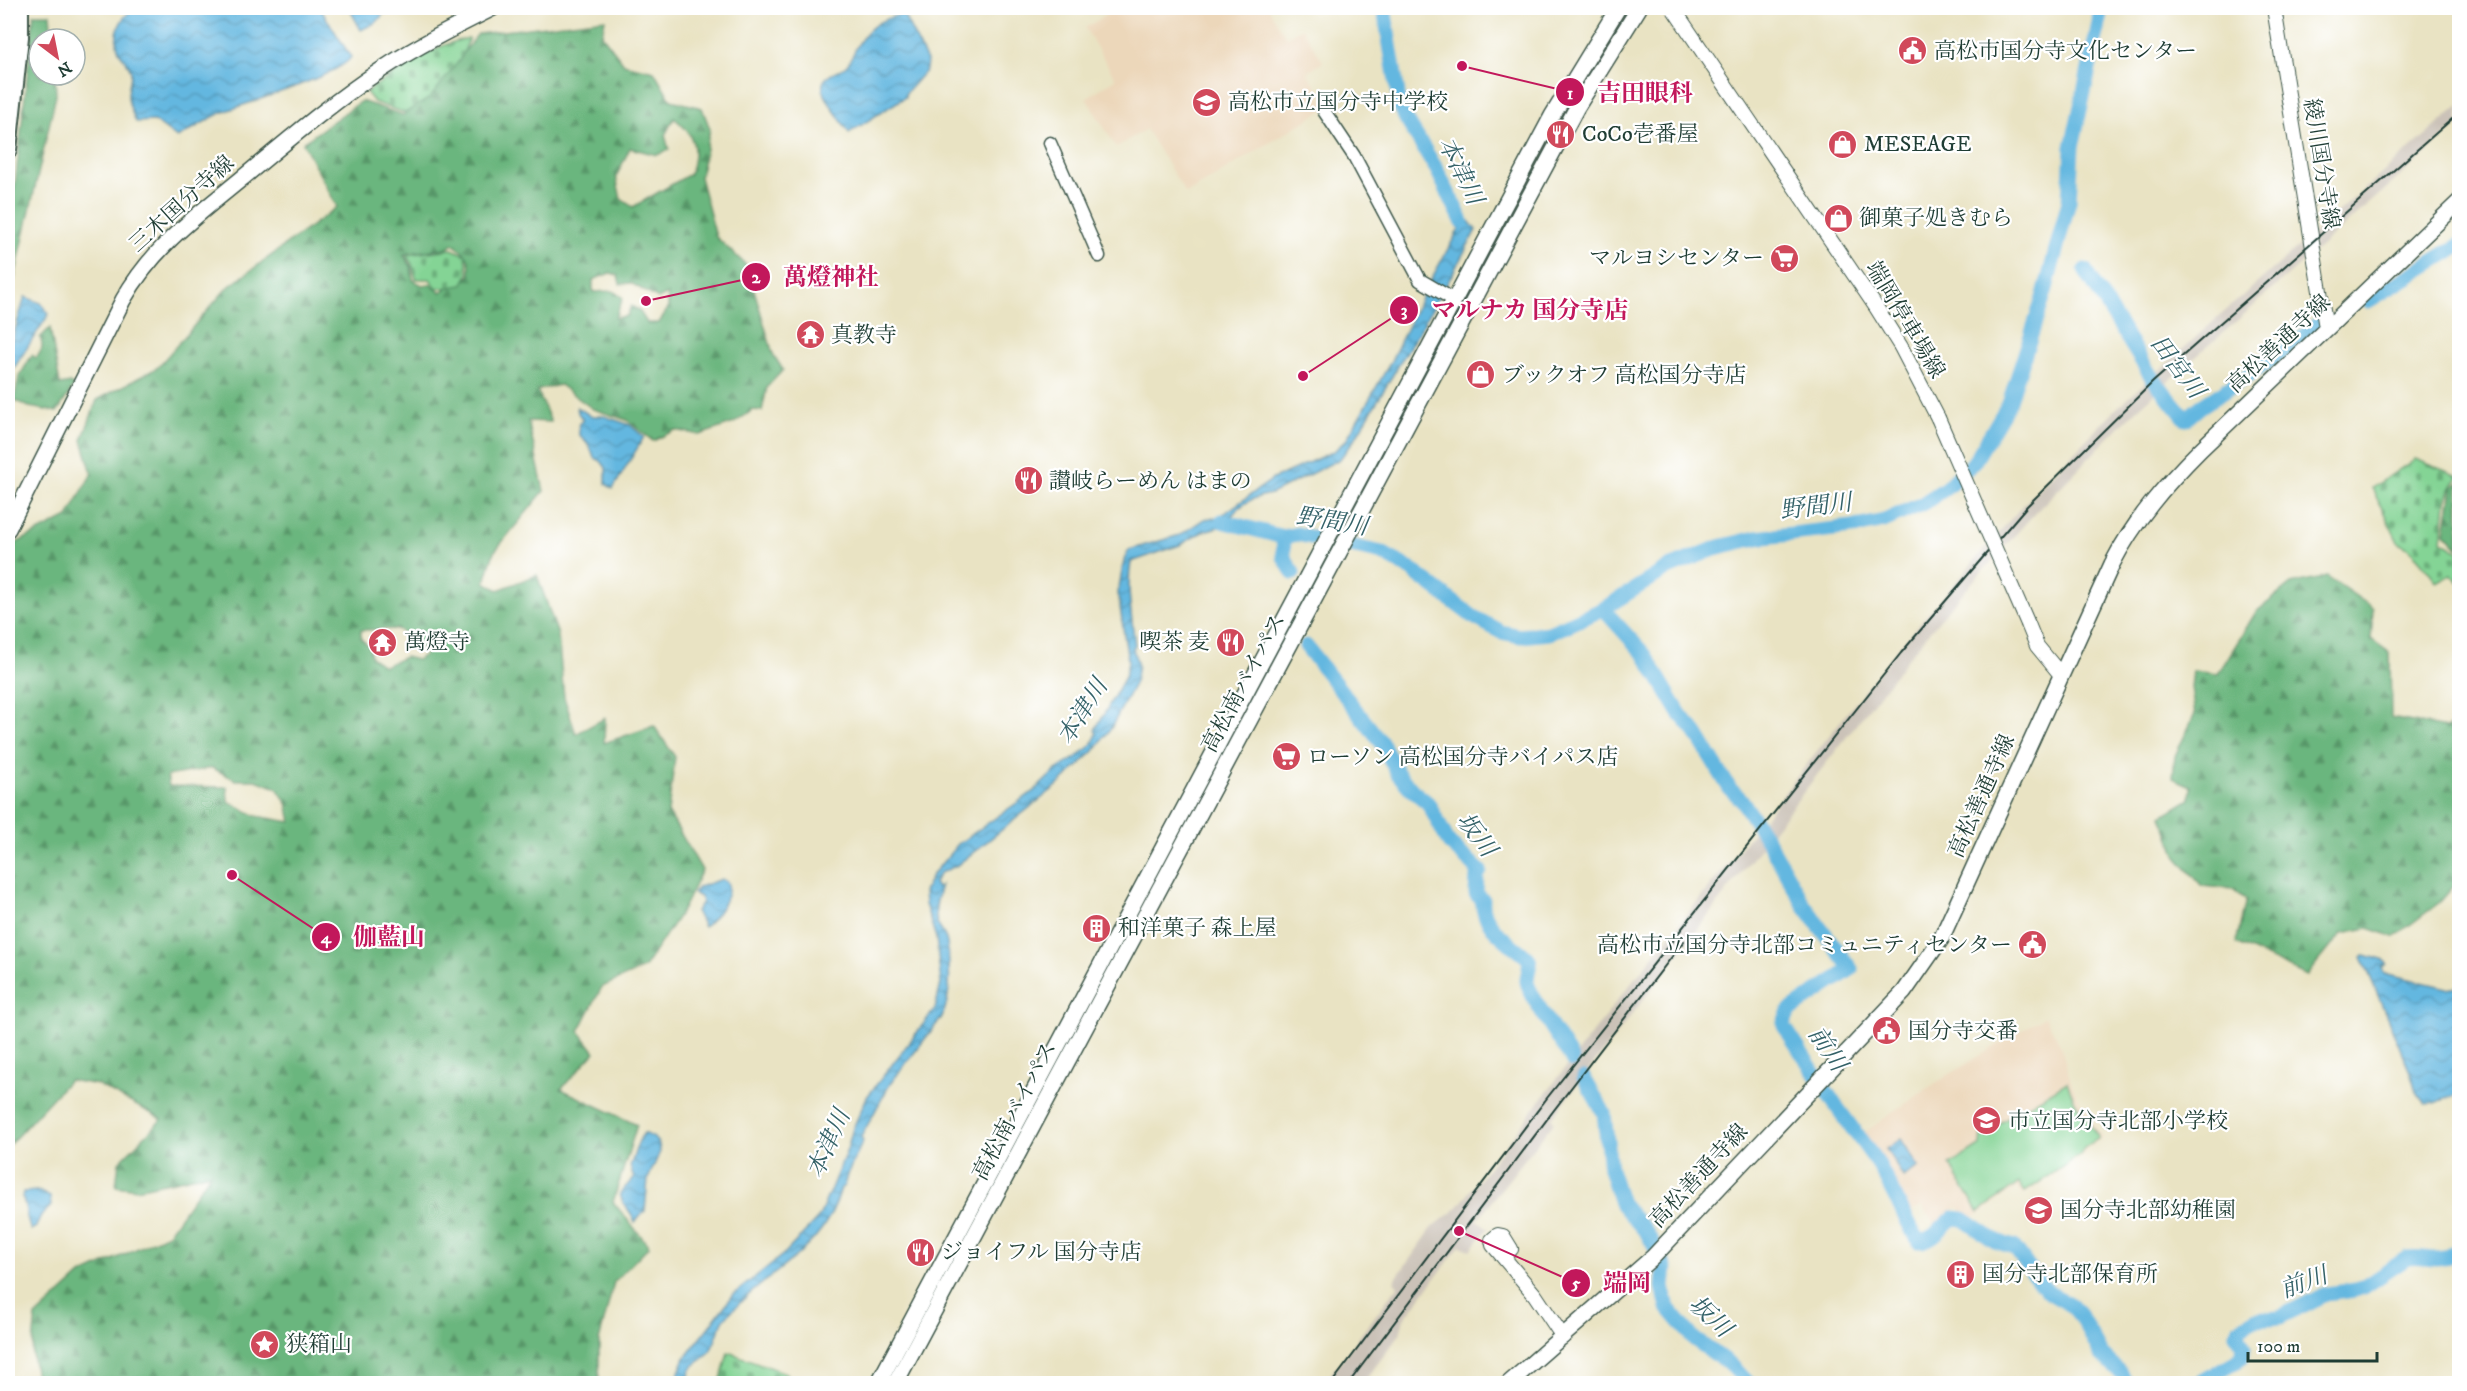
<svg xmlns="http://www.w3.org/2000/svg" width="2467" height="1391" viewBox="0 0 2467 1391" font-family="'IM FELL DW Pica','Noto Serif JP',serif">
<defs>
<pattern id="forest-firs" width="22" height="20" patternUnits="userSpaceOnUse" patternTransform="scale(1.5)"><rect width="22" height="20" fill="#6bb67e"/><path d="M5 1l3.5 6h-7zM16 11l3.5 6h-7z" fill="#579568"/></pattern>
<pattern id="cemetery-stones" width="16" height="16" patternUnits="userSpaceOnUse" patternTransform="scale(1.5)"><rect width="16" height="16" fill="#84d495"/><path d="M2 7V4a2 2 0 0 1 4 0v3zM10 15v-3a2 2 0 0 1 4 0v3z" fill="#6bad7a"/></pattern>
<pattern id="water-waves" width="16" height="10" patternUnits="userSpaceOnUse" patternTransform="scale(1.5)"><rect width="16" height="10" fill="#64b7e0"/><path d="M0 5q4-4 8 0t8 0" fill="none" stroke="#5296b6"/></pattern>
</defs>
<rect width="100%" height="100%" fill="#fff"/>
<filter id="ink" filterUnits="userSpaceOnUse"><feTurbulence type="fractalNoise" baseFrequency=".0167" numOctaves="2"/><feDisplacementMap in="SourceGraphic" scale="12" xChannelSelector="R" yChannelSelector="G"/><feConvolveMatrix kernelMatrix="1 2 1 2 8 2 1 2 1" color-interpolation-filters="sRGB"/></filter>
<filter id="wash" filterUnits="userSpaceOnUse"><feTurbulence type="fractalNoise" baseFrequency=".008" numOctaves="4" result="noise"/><feDisplacementMap in="SourceGraphic" scale="24" xChannelSelector="R" yChannelSelector="G"/><feGaussianBlur stdDeviation="1.35" result="paint"/><feColorMatrix in="noise" values="0 0 0 0 0 0 0 0 0 0 0 0 0 0 0 0 0 1.4 0 .05"/><feComposite in="paint" operator="in"/></filter>
<g filter="url(#wash)">
<rect width="100%" height="100%" fill="#e9e3c3"/>
<g fill="#ecd7ba">
<polygon points="1118,8 1268,8 1286,37 1302,28 1323,62 1307,72 1328,107 1186,194 1146,129 1116,147 1086,98 1116,79 1085,28"/>
<polygon points="2045,1016 2060,1044 2072,1085 2079,1100 2103,1138 2086,1149 2083,1155 2023,1195 2017,1187 1978,1215 1966,1218 1958,1207 1935,1225 1922,1206 1907,1215 1889,1177 1862,1134 1934,1084"/>
</g>
<g fill="#cbc2b8">
<polygon points="2459,106 2459,124 2162,387 2160,385 2158,387 2160,389 2126,420 2034,514 1949,608 1908,658 1768,838 1760,824 1897,649 2024,504 2115,410 2151,377 2153,379 2153,376 2214,321"/>
<polygon points="1756,829 1765,842 1552,1118 1554,1122 1477,1220 1488,1228 1471,1250 1460,1246 1404,1319 1400,1334 1363,1383 1324,1383 1398,1286 1394,1281 1433,1227 1457,1208 1622,995"/>
</g>
<g fill="url(#forest-firs)" stroke="#457a59" stroke-width="1.5" fill-rule="evenodd">
<polygon points="34,14 50,14 52,39 39,39 39,75 55,75 56,95 8,307 8,217 15,185"/>
<path d="M 605,19 L 602,35 L 624,64 L 654,71 L 671,100 L 702,108 L 710,129 L 700,177 L 716,237 L 747,266 L 773,354 L 783,370 L 767,387 L 762,411 L 753,410 L 734,423 L 700,435 L 675,430 L 653,441 L 627,420 L 593,409 L 560,385 L 537,390 L 551,422 L 528,421 L 544,491 L 494,552 L 485,582 L 498,590 L 537,575 L 558,635 L 564,697 L 576,734 L 605,718 L 604,743 L 654,726 L 675,757 L 668,812 L 702,870 L 683,909 L 644,968 L 602,987 L 579,1031 L 595,1052 L 561,1089 L 637,1125 L 613,1202 L 649,1246 L 614,1282 L 599,1341 L 599,1383 L 37,1383 L 32,1353 L 36,1316 L 81,1275 L 168,1234 L 211,1173 L 137,1189 L 116,1186 L 119,1162 L 162,1119 L 98,1085 L 69,1080 L 8,1146 L 8,562 L 16,543 L 68,517 L 92,473 L 82,440 L 97,400 L 157,368 L 227,288 L 337,207 L 303,143 L 361,101 L 403,115 L 430,95 L 478,34 ZM 674,118 C 695,134 698,149 690,174 L 633,207 L 621,199 L 616,177 L 630,148 L 657,155 L 669,150 L 665,135 ZM 453,244 C 467,253 471,259 470,276 L 440,292 L 430,284 L 422,285 L 413,280 L 411,266 L 403,254 L 448,248 ZM 610,273 L 618,275 L 620,284 L 631,283 L 658,299 L 668,294 L 668,308 L 659,323 L 647,323 L 639,310 L 631,306 L 627,316 L 615,318 L 623,298 L 613,291 L 593,292 L 593,280 ZM 398,629 L 427,653 L 417,660 L 405,657 L 384,666 L 371,657 L 369,646 L 361,639 L 361,630 ZM 212,768 L 236,780 L 256,780 L 277,788 L 287,803 L 291,822 L 256,816 L 228,801 L 227,787 L 169,786 L 167,776 Z"/>
<path d="M 50,328 L 60,385 L 70,383 L 74,386 L 57,412 L 29,407 L 14,400 L 19,377 L 32,355 L 36,358 C 42,351 44,346 40,338 Z"/>
<polygon points="2459,482 2459,548 2445,533 2452,488"/>
<polygon points="2327,576 2373,608 2371,639 2390,653 2391,718 2446,728 2459,723 2459,880 2440,902 2394,937 2368,928 2342,933 2307,976 2236,943 2246,900 2233,889 2202,886 2177,857 2162,816 2190,799 2191,786 2173,778 2175,756 2195,714 2191,687 2193,671 2218,674 2256,612 2291,584"/>
</g>
<g fill="url(#cemetery-stones)" stroke="#528864" stroke-width="1.5">
<path d="M 469,38 L 462,57 L 430,98 L 405,113 L 374,102 L 366,92 C 398,71 431,45 469,38 Z"/>
<polygon points="452,249 466,255 468,274 462,285 437,289 430,279 416,279 412,264 406,255"/>
<path d="M 2415,459 L 2459,476 L 2451,487 L 2446,501 L 2442,541 L 2459,551 L 2459,582 L 2451,574 L 2437,582 C 2426,568 2414,550 2398,542 L 2372,488 Z"/>
<polygon points="728,1352 786,1373 790,1383 720,1383"/>
</g>
<polygon fill="#84d495" stroke="#528864" stroke-width="1.5" points="2067,1082 2075,1102 2099,1138 2084,1148 2080,1155 2025,1192 2019,1183 1979,1212 1950,1165 1981,1145 1982,1134"/>
<g fill="url(#water-waves)" stroke="#427a8a" stroke-width="1.5">
<path d="M 139,8 L 320,8 L 351,57 C 342,75 245,103 221,113 C 206,120 192,130 177,138 L 154,121 L 136,122 C 133,114 128,105 128,96 C 128,88 131,80 131,72 C 130,63 120,57 118,48 C 113,32 123,11 139,8 Z"/>
<polygon points="349,8 480,8 465,15 455,11 384,13 377,22 361,30"/>
<path d="M 903,14 L 927,61 L 926,70 L 905,94 L 905,97 L 849,133 C 843,122 825,100 823,89 C 820,74 840,73 847,65 C 851,60 853,54 856,48 C 867,27 880,19 903,14 Z"/>
<path d="M 1455,203 L 1476,230 L 1447,284 L 1356,437 L 1340,459 L 1271,494 C 1255,496 1232,507 1229,524 L 1204,531 L 1180,545 L 1131,562 C 1126,590 1132,616 1135,645 L 1133,648 L 1138,666 L 1135,682 L 1111,728 L 1094,751 L 1057,786 L 956,866 L 940,873 L 934,883 L 937,888 L 941,885 C 938,896 934,908 936,918 C 937,928 946,934 947,943 C 950,967 952,995 942,1017 L 890,1084 L 861,1137 L 863,1141 L 847,1175 L 844,1186 L 841,1188 C 825,1247 782,1263 742,1301 C 736,1307 727,1314 723,1321 C 718,1331 716,1342 710,1351 C 700,1366 690,1359 688,1383 L 677,1384 L 679,1372 L 685,1358 L 733,1295 L 786,1252 L 819,1217 L 847,1150 L 853,1128 L 867,1097 L 935,1009 L 941,984 L 936,938 L 925,904 L 924,892 L 932,875 L 958,844 L 1034,791 L 1056,770 L 1080,755 L 1092,744 L 1097,734 L 1095,730 L 1125,677 L 1128,662 L 1118,593 L 1124,560 L 1129,550 L 1180,535 L 1204,519 L 1219,517 L 1273,479 L 1334,451 L 1346,440 L 1390,363 L 1423,294 L 1459,229 L 1459,224 L 1450,207 Z"/>
<polygon points="25,297 41,303 49,314 14,368 8,365 8,353"/>
<polygon points="577,407 591,416 604,416 630,425 644,437 613,489 606,484 606,468 601,461 595,458 589,446 579,434 579,424 583,420 578,413"/>
<path d="M 722,879 L 728,883 C 731,899 715,917 704,927 L 696,911 L 702,902 L 700,897 L 693,893 L 699,887 Z"/>
<polygon points="2365,955 2385,961 2387,964 2382,967 2384,973 2447,988 2459,986 2459,1094 2435,1103 2425,1104 2416,1092 2410,1072 2362,957"/>
<path d="M 644,1133 L 653,1137 L 659,1144 L 660,1152 L 648,1179 L 645,1211 L 635,1222 C 631,1209 622,1207 620,1193 L 634,1178 L 630,1166 C 636,1154 635,1143 644,1133 Z"/>
<polygon points="1901,1139 1919,1167 1903,1177 1886,1149"/>
<path d="M 38,1191 L 50,1197 L 51,1206 L 40,1217 L 36,1227 L 31,1230 C 25,1218 28,1209 22,1197 L 23,1192 Z"/>
</g>
<g fill="none" stroke-linecap="round" stroke-linejoin="round">
<g stroke="#64b7e0" stroke-width="15">
<polyline points="1384,8 1400,106 1406,119 1437,170 1462,221"/>
<polyline points="2085,270 2151,376 2186,419 2200,407 2290,348 2317,325"/>
<polyline points="2368,301 2460,245"/>
<polyline points="1222,521 1283,537 1297,534 1382,553 1410,569 1472,616 1501,632 1520,636 1549,633 1570,624 1603,609 1668,568 1719,547 1756,538 1861,526 1884,521 1924,503 1946,488 1974,462 2009,403 2045,292 2069,201 2072,147 2099,23 2100,8"/>
<polyline points="1283,537 1284,557 1293,573"/>
<path d="M 1603,609 L 1645,655 L 1680,714 L 1696,733 L 1730,789 L 1741,799 L 1769,843 L 1804,905 L 1851,969 L 1789,1011 L 1784,1022 L 1784,1026 L 1836,1106 L 1879,1165 L 1915,1236 L 1919,1241 C 1933,1241 1942,1226 1953,1218 L 1963,1219 L 1995,1241 L 2014,1247 L 2039,1282 L 2048,1292 L 2071,1305 L 2082,1318 L 2101,1354 L 2121,1373 L 2127,1384"/>
<path d="M 1306,646 L 1381,742 L 1398,774 L 1412,790 L 1428,803 L 1449,843 L 1480,871 L 1477,876 L 1476,894 L 1483,900 C 1480,926 1511,943 1529,959 C 1531,966 1527,974 1527,981 C 1528,994 1564,1045 1572,1060"/>
<polyline points="1584,1078 1604,1113 1610,1169 1621,1203 1647,1233 1665,1266 1663,1287 1668,1308 1694,1339 1731,1365 1749,1384"/>
<path d="M 2196,1384 L 2242,1358 L 2244,1346 L 2236,1334 L 2240,1328 L 2255,1319 L 2280,1317 L 2326,1294 L 2355,1290 L 2364,1287 L 2407,1258 C 2431,1255 2439,1267 2460,1248"/>
</g>
</g>
</g>
<g filter="url(#ink)">
<g fill="none" stroke-linecap="round" stroke-linejoin="round">
<defs>
<g id="tertiary">
<polyline points="1324,111 1354,156 1420,280 1454,300"/>
<polyline points="1050,143 1099,256"/>
</g>
<g id="secondary">
<polyline points="1673,8 1876,307 1901,347 1938,418"/>
<polyline points="2274,8 2326,328"/>
<polyline points="2028,624 2037,646 2061,675"/>
<polyline points="1504,1257 1511,1249 1503,1236 1498,1235 1492,1240 1493,1245 1535,1295 1563,1337"/>
</g>
<g id="primary">
<path d="M 8,529 L 123,300 C 153,247 194,218 240,180 C 286,142 331,103 381,70 C 417,46 455,27 493,8"/>
<path d="M 1508,1384 L 1653,1257 L 1904,992 L 1941,939 L 2112,564 C 2134,521 2165,485 2200,450 L 2460,201"/>
</g>
<g id="trunk">
<polyline points="878,1384 1552,116 1618,8"/>
<polyline points="895,1384 1577,107 1639,8"/>
</g>
<polyline id="motorway" points="8,150 20,37 20,8"/>
</defs>
<use href="#tertiary" stroke="#3d5649" stroke-width="15"/>
<use href="#secondary" stroke="#3d5649" stroke-width="16"/>
<use href="#primary" stroke="#3d5649" stroke-width="18"/>
<use href="#trunk" stroke="#3d5649" stroke-width="18"/>
<use href="#motorway" stroke="#3d5649" stroke-width="20"/>
<use href="#tertiary" stroke="#fff" stroke-width="12"/>
<use href="#secondary" stroke="#fff" stroke-width="14"/>
<use href="#primary" stroke="#fff" stroke-width="15"/>
<use href="#trunk" stroke="#fff" stroke-width="15"/>
<use href="#motorway" stroke="#fff" stroke-width="16"/>
<g stroke="#1f3d34" stroke-width="2">
<polyline points="1331,1384 1547,1098 1901,653 2027,506 2153,382 2460,112"/>
<polyline points="1348,1384 1554,1110 1684,941"/>
</g>
<defs>
<polyline id="secondary-bridge" points="1938,418 2028,624"/>
</defs>
<use href="#secondary-bridge" stroke="#3d5649" stroke-width="16" stroke-linecap="butt"/>
<use href="#secondary-bridge" stroke="#fff" stroke-width="14"/>
</g>
</g>
<defs>
<symbol id="civic-disc" viewBox="-11 -11 22 22"><circle r="9.5" fill="#d1495b" stroke="#fff"/><path d="M-.6-6.5H3V-4.5H.6V-3L4-1V1h2V6H-6V1h2V-1L-.6-3ZM-1.2 2.5V6h2.4V2.5Z" fill="#fff"/></symbol>
<symbol id="school-disc" viewBox="-11 -11 22 22"><circle r="9.5" fill="#d1495b" stroke="#fff"/><path d="M0-5L7-2L0 1L-7-2ZM-4 1L0 2.5L4 1V4Q0 6-4 4Z" fill="#fff"/></symbol>
<symbol id="restaurant-disc" viewBox="-11 -11 22 22"><circle r="9.5" fill="#d1495b" stroke="#fff"/><path d="M-5-6h1v4h1v-4h1v4h1v-4h1v5L-1.5 .5V6h-2V.5L-5-1ZM5-6V6H3V1.5H1.5Q1.5-4 5-6Z" fill="#fff"/></symbol>
<symbol id="shop-disc" viewBox="-11 -11 22 22"><circle r="9.5" fill="#d1495b" stroke="#fff"/><path d="M-5-2.5h2.3a2.7 3.5 0 0 1 5.4 0H5L5.5 6h-11ZM-1.5-2.5h3a1.5 2.3 0 0 0-3 0Z" fill="#fff"/></symbol>
<symbol id="supermarket-disc" viewBox="-11 -11 22 22"><circle r="9.5" fill="#d1495b" stroke="#fff"/><path d="M-6-5.5h2.5l.6 2H6L4.5 2H-2.5L-4.4-4H-6ZM-1.5 3.2a1.3 1.3 0 1 0 .1 0ZM3 3.2a1.3 1.3 0 1 0 .1 0Z" fill="#fff"/></symbol>
<symbol id="temple-disc" viewBox="-11 -11 22 22"><circle r="9.5" fill="#d1495b" stroke="#fff"/><path d="M0-6L5-2H3V0L6.5 2.5H4V6H1.5V3h-3V6H-4V2.5H-6.5L-3 0V-2H-5Z" fill="#fff"/></symbol>
<symbol id="building-disc" viewBox="-11 -11 22 22"><circle r="9.5" fill="#d1495b" stroke="#fff"/><path d="M-4-6H4V6H1V3H-1V6H-4ZM-2.5-4.3h1.7v1.8h-1.7ZM.8-4.3h1.7v1.8H.8ZM-2.5-1h1.7V.8h-1.7ZM.8-1h1.7V.8H.8Z" fill="#fff"/></symbol>
<symbol id="sight-disc" viewBox="-11 -11 22 22"><circle r="9.5" fill="#d1495b" stroke="#fff"/><path d="M0-6L1.8-2.2L6-1.7L2.9 1.2L3.7 5.4L0 3.3L-3.7 5.4L-2.9 1.2L-6-1.7L-1.8-2.2Z" fill="#fff"/></symbol>
</defs>
<g fill-rule="evenodd">
<use href="#civic-disc" x="1896" y="34" width="33" height="33"/>
<use href="#school-disc" x="1190" y="86" width="33" height="33"/>
<use href="#restaurant-disc" x="1544" y="118" width="33" height="33"/>
<use href="#shop-disc" x="1826" y="128" width="33" height="33"/>
<use href="#shop-disc" x="1822" y="202" width="33" height="33"/>
<use href="#supermarket-disc" x="1768" y="242" width="33" height="33"/>
<use href="#temple-disc" x="794" y="318" width="33" height="33"/>
<use href="#shop-disc" x="1464" y="358" width="33" height="33"/>
<use href="#restaurant-disc" x="1012" y="464" width="33" height="33"/>
<use href="#temple-disc" x="366" y="626" width="33" height="33"/>
<use href="#restaurant-disc" x="1214" y="626" width="33" height="33"/>
<use href="#supermarket-disc" x="1270" y="740" width="33" height="33"/>
<use href="#building-disc" x="1080" y="912" width="33" height="33"/>
<use href="#civic-disc" x="2016" y="928" width="33" height="33"/>
<use href="#civic-disc" x="1870" y="1014" width="33" height="33"/>
<use href="#school-disc" x="1970" y="1104" width="33" height="33"/>
<use href="#school-disc" x="2022" y="1194" width="33" height="33"/>
<use href="#restaurant-disc" x="904" y="1236" width="33" height="33"/>
<use href="#building-disc" x="1944" y="1258" width="33" height="33"/>
<use href="#sight-disc" x="248" y="1328" width="33" height="33"/>
</g>
<g text-anchor="middle" dominant-baseline="central" stroke-width="4.5" stroke-linejoin="round" paint-order="stroke">
<g font-size="22" fill="#1f3d34" stroke="#fff" text-anchor="start">
<text x="1934" y="51">高松市国分寺文化センター</text>
<text x="1228" y="102">高松市立国分寺中学校</text>
<text x="1582" y="134">CoCo壱番屋</text>
<text x="1864" y="144">MESEAGE</text>
<text x="1859" y="218">御菓子処きむら</text>
<text x="1764" y="258" text-anchor="end">マルヨシセンター</text>
<text x="831" y="335">真教寺</text>
<text x="1502" y="375">ブックオフ 高松国分寺店</text>
<text x="1049" y="481">讃岐らーめん はまの</text>
<text x="404" y="642">萬燈寺</text>
<text x="1210" y="642" text-anchor="end">喫茶 麦</text>
<text x="1307" y="757">ローソン 高松国分寺バイパス店</text>
<text x="1118" y="928">和洋菓子 森上屋</text>
<text x="2012" y="945" text-anchor="end">高松市立国分寺北部コミュニティセンター</text>
<text x="1908" y="1031">国分寺交番</text>
<text x="2008" y="1121">市立国分寺北部小学校</text>
<text x="2060" y="1210">国分寺北部幼稚園</text>
<text x="941" y="1252">ジョイフル 国分寺店</text>
<text x="1982" y="1274">国分寺北部保育所</text>
<text x="286" y="1344">狭箱山</text>
</g>
<g font-size="22" fill="#1f3d34" stroke="#fff">
<text transform="translate(2321 164) rotate(81)">綾川国分寺線</text>
<text transform="translate(182 204) rotate(-42)">三木国分寺線</text>
<text transform="translate(1905 320) rotate(59)">端岡停車場線</text>
<text transform="translate(2279 344) rotate(-43)">高松善通寺線</text>
<text transform="translate(1244 683) rotate(-62)">高松南バイパス</text>
<text transform="translate(1982 796) rotate(-66)">高松善通寺線</text>
<text transform="translate(1015 1111) rotate(-62)">高松南バイパス</text>
<text transform="translate(1699 1176) rotate(-47)">高松善通寺線</text>
</g>
<g font-size="24" font-style="italic" fill="#346268" stroke="#fff">
<text transform="translate(1460 171) rotate(64)">本津川</text>
<text transform="translate(2177 367) rotate(53)">田宮川</text>
<text transform="translate(1816 507) rotate(-7)">野間川</text>
<text transform="translate(1332 522) rotate(9)">野間川</text>
<text transform="translate(1083 712) rotate(-58)">本津川</text>
<text transform="translate(1476 835) rotate(53)">坂川</text>
<text transform="translate(1827 1049) rotate(56)">前川</text>
<text transform="translate(829 1144) rotate(-66)">本津川</text>
<text transform="translate(2304 1283) rotate(-20)">前川</text>
<text transform="translate(1710 1317) rotate(43)">坂川</text>
</g>
</g>
<path fill="none" stroke="#c2185b" stroke-width="2" d="M1462 66L1570 92M646 301L756 277M1303 376L1404 310M232 875L326 937M1459 1231L1576 1283"/>
<g fill="#c2185b" stroke="#fff" stroke-width="2">
<circle cx="1462" cy="66" r="6"/>
<circle cx="646" cy="301" r="6"/>
<circle cx="1303" cy="376" r="6"/>
<circle cx="232" cy="875" r="6"/>
<circle cx="1459" cy="1231" r="6"/>
<circle cx="1570" cy="92" r="15"/>
<circle cx="756" cy="277" r="15"/>
<circle cx="1404" cy="310" r="15"/>
<circle cx="326" cy="937" r="15"/>
<circle cx="1576" cy="1283" r="15"/>
</g>
<g font-size="18" text-anchor="middle" font-weight="bold" fill="#fff">
<text x="1570" y="99">1</text>
<text x="756" y="283">2</text>
<text x="1404" y="316">3</text>
<text x="326" y="943">4</text>
<text x="1576" y="1289">5</text>
</g>
<g font-size="24" text-anchor="middle" font-weight="bold" fill="#c2185b" stroke="#fff" stroke-width="4.5" stroke-linejoin="round" paint-order="stroke">
<text x="1645" y="101">吉田眼科</text>
<text x="831" y="285">萬燈神社</text>
<text x="1530" y="318">マルナカ 国分寺店</text>
<text x="389" y="945">伽藍山</text>
<text x="1627" y="1291">端岡</text>
</g>
<rect width="2467" height="1391" fill="none" stroke="#fff" stroke-width="30"/>
<g transform="translate(57 57) rotate(148)"><circle r="28" fill="#ffffff" stroke="#a5b1ae" stroke-width="1.5"/>
<path d="M0-4.5L10 22L0 15L-10 22Z" fill="#d1495b"/>
<text y="-9" font-size="16" font-weight="bold" text-anchor="middle" fill="#1f3d34">N</text>
</g>
<path d="M2248 1352v9h129v-9" fill="none" stroke="#1f3d34" stroke-width="3"/>
<text x="2257" y="1352" font-size="18" fill="#1f3d34" stroke="#ffffff" stroke-width="4.5" paint-order="stroke">100 m</text>
</svg>
